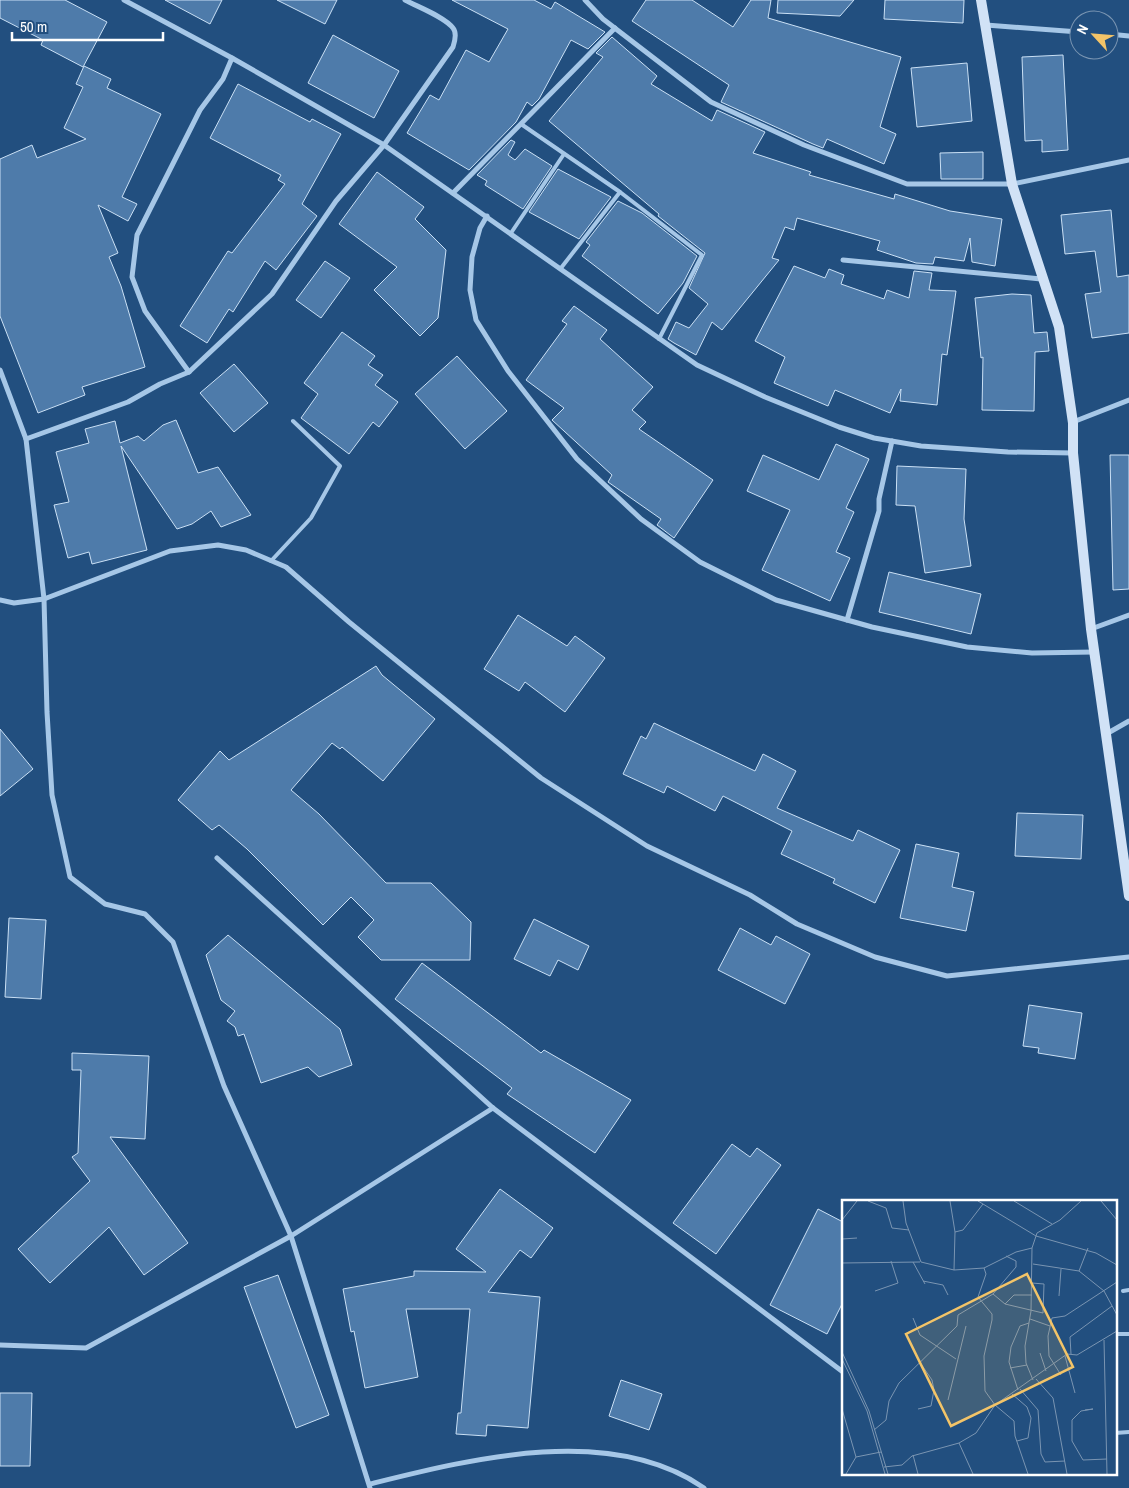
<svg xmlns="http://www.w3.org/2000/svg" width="1129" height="1488" viewBox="0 0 1129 1488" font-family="'Archivo Narrow',sans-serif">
<rect width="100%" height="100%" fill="#224f7f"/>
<g fill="#4e7baa" stroke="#cae0f5">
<polygon points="0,0 65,0 107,22 83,67 41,45 43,40 0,18"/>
<polygon points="165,0 222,0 210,24"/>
<polygon points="277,0 337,0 325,24"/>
<polygon points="452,0 534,0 551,9 555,2 605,32 588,49 571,40 539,99 532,106 527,102 516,122 469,170 407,133 430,95 439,100 466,50 489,62 508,29"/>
<polygon points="646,0 692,0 733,27 751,0 771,0 768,18 901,57 880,127 896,134 884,164 827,139 823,148 813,144 721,102 729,85 632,21"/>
<polygon points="778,0 854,0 840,16 777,13"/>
<polygon points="885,0 964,0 963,23 884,19"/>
<polygon points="333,35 399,71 374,118 308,83"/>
<polygon points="612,37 657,76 651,84 712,121 717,110 765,132 753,153 811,172 809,175 894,199 895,194 950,211 1002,219 995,266 972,262 970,238 964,261 935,257 933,264 916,263 877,250 880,241 797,218 794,230 785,227 772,258 779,260 722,330 712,322 696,355 674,343 668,339 676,322 689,328 708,304 689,288 705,253 658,216 659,214 549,121 603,57 596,53"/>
<polygon points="1063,55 1068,150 1042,152 1042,140 1025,141 1022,57"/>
<polygon points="967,63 972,121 917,127 911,68"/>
<polygon points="84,66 111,79 107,88 161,114 122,197 137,204 128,221 98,205 118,253 109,257 121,286 145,367 82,387 85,395 38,413 0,316 0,159 32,145 37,158 86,139 64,128 83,87 76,84"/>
<polygon points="238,84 310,122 312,119 341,134 302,204 317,216 276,270 265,261 233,312 229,309 207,343 180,326 228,251 232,253 285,184 278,180 281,175 210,138"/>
<polygon points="511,140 515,142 508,155 515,160 525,149 552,166 523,209 485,185 487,181 477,175"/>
<polygon points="983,152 983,179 941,179 940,153"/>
<polygon points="558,169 611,197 579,239 529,212"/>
<polygon points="377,172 424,207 415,219 446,250 438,318 420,336 374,290 397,267 339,224"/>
<polygon points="618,201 642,213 697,256 683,283 658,314 582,256 590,245 586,242"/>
<polygon points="1111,210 1117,277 1129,275 1129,333 1092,338 1085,294 1101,292 1095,251 1065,254 1061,215"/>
<polygon points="325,261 350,278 321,318 296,300"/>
<polygon points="794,266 825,278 829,269 844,275 841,284 884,299 887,290 909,298 914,271 932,273 929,290 956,291 947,355 942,354 937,405 900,401 901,389 890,413 835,390 828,406 774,383 785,357 755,341"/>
<polygon points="1012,294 1031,295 1034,333 1047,332 1049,351 1035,352 1034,411 982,410 983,357 981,358 975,298"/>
<polygon points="574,306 607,330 600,339 653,387 632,410 646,422 639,429 713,480 674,538 657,525 661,519 608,482 612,475 552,420 564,408 526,380 567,324 562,321"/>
<polygon points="342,332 375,356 368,365 383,375 375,385 398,402 379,427 373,422 349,454 301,418 318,394 304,383"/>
<polygon points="457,356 507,411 465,449 415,394"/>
<polygon points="234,364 268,403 234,432 200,393"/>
<polygon points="176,420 198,473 218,467 251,515 221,527 211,511 192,524 177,529 121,446 147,550 92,564 89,552 68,558 54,505 69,502 56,452 89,443 85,429 115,421 120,443 138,436 144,441 163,425"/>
<polygon points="836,444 869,459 846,508 854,512 836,552 850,558 830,601 762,570 790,510 747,491 763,455 819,480"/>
<polygon points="1110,455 1129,455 1129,589 1113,590"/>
<polygon points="897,466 966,469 964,519 971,566 925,573 915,506 896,505"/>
<polygon points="889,572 981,594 971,634 879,612"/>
<polygon points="518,615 567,646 575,636 605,658 565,712 525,682 519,691 484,669"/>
<polygon points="376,666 382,675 435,719 383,781 342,747 340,749 332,743 291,790 319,814 386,883 431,883 471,922 470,960 381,960 358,937 374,920 351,897 323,925 247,849 219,825 212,830 178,800 220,751 229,760"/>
<polygon points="654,723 755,771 763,754 796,771 777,808 853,841 858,830 900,850 875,903 833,883 835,879 781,854 792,831 723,796 715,811 667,786 664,793 623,774 641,736 646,739"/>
<polygon points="0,729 33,769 0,796"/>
<polygon points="1017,813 1083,815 1081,859 1015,856"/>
<polygon points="916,844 959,853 952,887 974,892 966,931 900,918"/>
<polygon points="9,918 46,920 41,999 5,997"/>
<polygon points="534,919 589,946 578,970 558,960 550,976 514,959"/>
<polygon points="740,928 771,945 776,936 810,954 785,1004 718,970"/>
<polygon points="228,935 340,1029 352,1065 319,1077 308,1067 261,1083 244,1034 238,1036 235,1027 227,1021 235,1011 221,1000 206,955"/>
<polygon points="422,963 541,1053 544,1050 631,1100 595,1153 507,1094 512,1088 395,999"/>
<polygon points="1029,1005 1082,1013 1075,1059 1038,1053 1039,1048 1023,1046"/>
<polygon points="72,1053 149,1056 145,1139 110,1137 188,1243 144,1275 109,1227 50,1283 18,1249 90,1181 72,1157 78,1153 81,1070 72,1070"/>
<polygon points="732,1144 750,1157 757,1148 781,1165 716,1254 673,1223"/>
<polygon points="500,1189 553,1228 531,1258 520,1250 488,1292 540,1297 528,1428 487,1425 486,1436 456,1434 458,1413 461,1413 470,1309 406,1309 418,1377 365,1388 354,1331 351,1332 343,1289 414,1276 414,1271 486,1272 456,1249"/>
<polygon points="818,1209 843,1222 843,1302 827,1334 770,1305"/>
<polygon points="278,1275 329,1415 296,1428 244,1287"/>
<polygon points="621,1380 662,1394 649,1430 609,1416"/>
<polygon points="0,1393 32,1393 30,1466 0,1466"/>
</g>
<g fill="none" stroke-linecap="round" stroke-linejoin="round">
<g stroke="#a6c7e7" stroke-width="4">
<polyline points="521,124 620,192 702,255 659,339"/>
<polyline points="511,233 564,154"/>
<polyline points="561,268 620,192"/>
<polyline points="271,561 311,518 340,466 293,421"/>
<polyline points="1123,1291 1129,1290"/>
<polyline points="1115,1334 1129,1334"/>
<polyline points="1115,1433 1129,1432"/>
</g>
<g stroke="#a6c7e7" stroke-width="5">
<polyline points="124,0 232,58 384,145 697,365 765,397 839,427 874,438 921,446 1008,452 1073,453"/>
<polyline points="585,0 603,19 711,102 804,145 907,184 1012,184 1129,160"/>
<polyline points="986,25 1079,32"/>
<polyline points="1109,34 1129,36"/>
<polyline points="453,193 615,28"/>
<polyline points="487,216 480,228 472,257 470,290 476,320 508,371 577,459 641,519 700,562 776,600 872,627 967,647 1032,653 1094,652"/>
<polyline points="843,260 1041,279"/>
<path d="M 0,370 L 26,439 L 128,402 L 160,384 L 189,372 L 272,294 L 336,201 L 384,145 L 453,47 C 455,41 457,33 453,28 C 445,17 418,7 405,0"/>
<polyline points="189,372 145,311 132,277 137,235 200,110 223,79 232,58"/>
<polyline points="1073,422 1129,400"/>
<polyline points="26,439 44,599 47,712 52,795 70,877 105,904 145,914 173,942 224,1086 291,1236 370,1488"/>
<polyline points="0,600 14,603 44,599 170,551 218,545 246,550 286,567 349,622 541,778 647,846 750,895 797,924 875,957 947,976 1129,957"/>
<polyline points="847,620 879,511 879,499 892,441"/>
<polyline points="1091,629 1129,615"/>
<polyline points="1108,733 1129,721"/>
<polyline points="217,858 493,1108 843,1372"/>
<polyline points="0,1345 86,1348 291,1236 493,1108"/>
<path d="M 370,1484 C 471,1459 611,1423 704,1488"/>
</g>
<polyline stroke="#d1e2f6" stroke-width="10" points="981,0 1012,184 1059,327 1073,423 1073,453 1091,629 1129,896"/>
</g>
<g transform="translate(842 1200)">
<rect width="275" height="275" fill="#224f7f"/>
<path fill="none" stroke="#7a95b2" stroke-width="1" d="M 26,1 L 44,8 L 50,28 L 67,30M 61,1 L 64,23 L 79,62 L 112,70 L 113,32 L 108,1M 136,1 L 194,36 L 254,53 L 275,65M 172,1 L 210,24M 259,1 L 275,20M 0,20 L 15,1M 113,32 L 121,30 L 141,4M 0,39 L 15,38M 164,56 L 174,61 L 174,67 L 151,94 L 163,104 L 201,113 L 202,84 L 190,83M 71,62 L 83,84M 0,63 L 78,62M 191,64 L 237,71 L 262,91 L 275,115M 142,68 L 144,74 L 136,97 L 150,114 L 150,120 L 142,156 L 143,191 L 153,205 L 172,221 L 173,236 L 186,274M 112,70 L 142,68 L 174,52 L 190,48M 237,71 L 246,48M 81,81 L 101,85 L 106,95M 33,91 L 56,83 L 49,61M 217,96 L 219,69M 163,104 L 172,95 L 190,95M 71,118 L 78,135 L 114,159M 188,119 L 208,126M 262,140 L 265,274M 0,152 L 27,211 L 46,274M 198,153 L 204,171M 229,154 L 228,137 L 270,106M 223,156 L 233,193M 0,159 L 25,211 L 43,274M 168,168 L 185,165M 219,175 L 207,156 L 206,136 L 210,118 L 223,116 L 275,82M 194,179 L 211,198 L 225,274M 191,180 L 184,163 L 183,146 L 189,111 L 190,48 L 195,33 L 218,20 L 239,1M 178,189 L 196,210 L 199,254 L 203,262 L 223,261M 176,190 L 167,162 L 169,147 L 178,126 L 187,123M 170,194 L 185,207 L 189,218 L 186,238 L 175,241M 106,200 L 124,126M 0,209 L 14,257M 76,209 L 89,206 L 92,190 L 90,180 L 79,164M 243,210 L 251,209 L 239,211 L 230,220 L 230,241 L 241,260 L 265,259M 32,230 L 44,220 L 47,201 L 57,183 L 115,126 L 116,115 L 151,94M 117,243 L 131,274M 71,255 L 76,274M 42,267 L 60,265 L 70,256 L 117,243 L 134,233 L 153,205 L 225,154 L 235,155 L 275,131M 4,274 L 14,257 L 39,252"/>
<path fill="#f3c468" fill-opacity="0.15" stroke="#f3c468" stroke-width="2.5" d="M 185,74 L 231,167 L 109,226 L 64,134 Z"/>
<rect width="275" height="275" fill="none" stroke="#fff" stroke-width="2.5"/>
</g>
<g transform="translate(1094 35) rotate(296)"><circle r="24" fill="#224f7f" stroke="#7a95b2"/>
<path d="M0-4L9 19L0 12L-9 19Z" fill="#f3c468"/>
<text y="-8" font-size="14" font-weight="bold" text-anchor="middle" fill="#ffffff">N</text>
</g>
<path d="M12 32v8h151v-8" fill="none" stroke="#ffffff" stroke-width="2.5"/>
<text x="20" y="32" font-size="15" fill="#ffffff" stroke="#224f7f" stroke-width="4" paint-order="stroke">50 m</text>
</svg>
